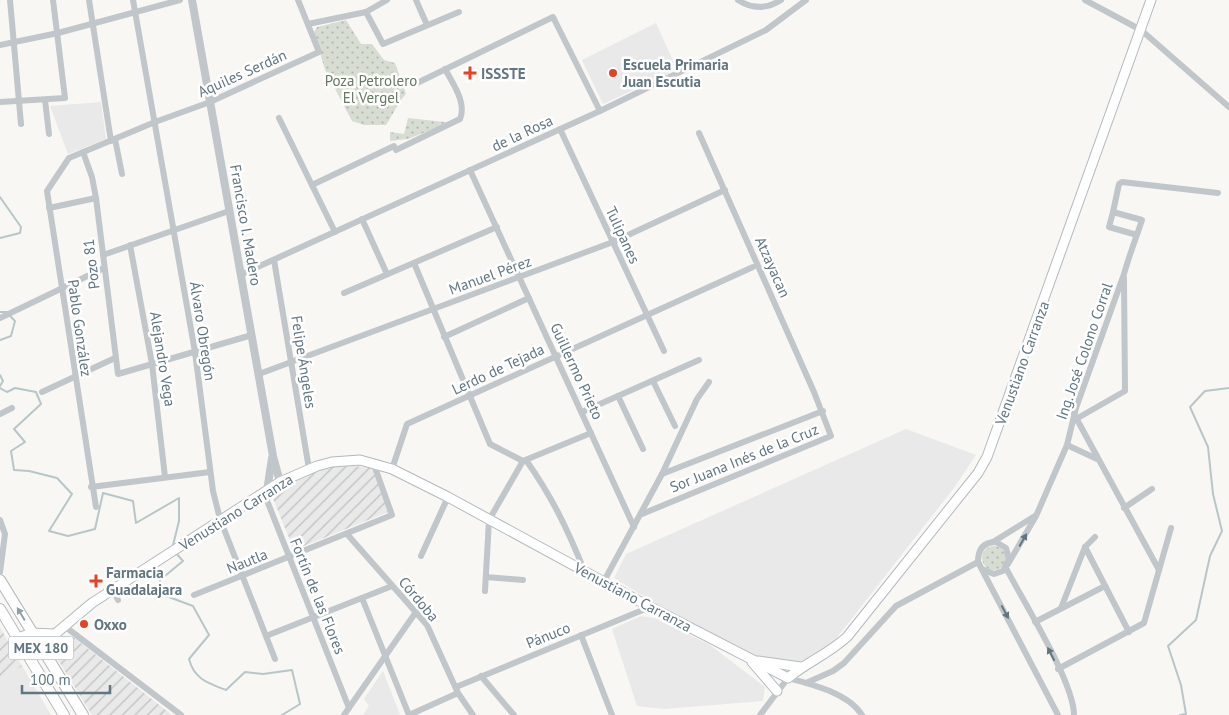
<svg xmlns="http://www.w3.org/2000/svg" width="1229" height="715" viewBox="0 0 1229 715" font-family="'PT Sans',sans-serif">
<defs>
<pattern id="industrial-furrows" width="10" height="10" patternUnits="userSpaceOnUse" patternTransform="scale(1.25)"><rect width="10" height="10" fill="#e8e9e8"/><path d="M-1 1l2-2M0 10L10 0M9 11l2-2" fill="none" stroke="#bfc1c1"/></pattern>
<pattern id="grass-dots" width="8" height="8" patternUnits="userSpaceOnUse" patternTransform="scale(1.25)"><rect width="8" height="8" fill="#d8ddd3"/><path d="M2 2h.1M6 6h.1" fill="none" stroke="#b3b8b0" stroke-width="1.8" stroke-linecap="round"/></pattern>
</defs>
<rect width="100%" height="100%" fill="#f8f7f4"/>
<g fill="#e8e9e8">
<polygon points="656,23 677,70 603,104 582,60"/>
<polygon points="101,102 106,139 68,154 50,106"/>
<polygon points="906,429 976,455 954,488 835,640 818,654 803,661 780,661 735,652 614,578 626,554"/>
<polygon points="641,616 655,618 710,645 765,687 763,701 664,709 637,706 612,629"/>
<polygon points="22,666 44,703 51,715 0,715 0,679"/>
<polygon points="383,671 400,715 363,715 369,706 364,699"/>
</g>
<g fill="url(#industrial-furrows)">
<polygon points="341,464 377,469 393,510 294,550 271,494 300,477"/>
<polygon points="0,627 22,666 0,679"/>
<polygon points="72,636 172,715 92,715 53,652"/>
</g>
<g fill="url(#grass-dots)">
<path d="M 346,20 L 361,44 L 372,44 L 384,60 L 395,63 L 406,94 C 398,102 393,115 386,125 L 364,125 L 352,121 L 325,70 L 314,32 L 317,27 Z"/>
<polygon points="408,118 445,122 449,123 408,139 390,141 390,132 404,134"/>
<circle cx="994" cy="558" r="12"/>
</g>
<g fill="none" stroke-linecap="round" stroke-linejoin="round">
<g stroke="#b8c6c8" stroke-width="2">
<polyline points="0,197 21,227 20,233 0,238"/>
<polyline points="0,312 7,312"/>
<polyline points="0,340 11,336 15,321 10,316"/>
<polyline points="0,375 3,381 0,386"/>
<polyline points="0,388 7,392 15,388 36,392 41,404 14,429 25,442 11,451 14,470 29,471 57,478 72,494 49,531 68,536 95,529 103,493 133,501 136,523 179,498 179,521 172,549"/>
<path d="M 175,552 L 183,561 L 160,580 L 158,593 L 193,606 L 209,635 L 189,659 C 194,679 208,683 226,690 L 245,672 L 263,674 L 292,670 L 300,704 L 282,715"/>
<polyline points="1180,715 1186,714 1181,685 1168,646 1196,620 1210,556 1222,531 1213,494 1208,447 1190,407 1205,391 1229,388"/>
</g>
<defs>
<g id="secondary">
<polyline points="18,638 32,633 53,634"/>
<path d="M 27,653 L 48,640 L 92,603 L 280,482 L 317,466 L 332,462 L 360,460 L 392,469 L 448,497 L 650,607 L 788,678 C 807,662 827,655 847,637 L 978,473 L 987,457 L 1151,0"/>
<polyline points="758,661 801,667"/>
<polyline points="752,662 777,691"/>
</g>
<g id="primary">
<polyline points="0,580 83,715"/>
<polyline points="0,609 64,715"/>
</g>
</defs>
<use href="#secondary" stroke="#b3babd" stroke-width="11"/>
<use href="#primary" stroke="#b4babd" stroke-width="12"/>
<g stroke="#c0c6c9" stroke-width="6">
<polyline points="10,0 21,124"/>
<polyline points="89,0 111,141"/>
<polyline points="133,0 195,352 213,491 220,519 275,659"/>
<polyline points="416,0 427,25"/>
<path d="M 738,0 C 752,9 767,9 781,0"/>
<polyline points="1085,0 1141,30 1229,107"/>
<polyline points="366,12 383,44 459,12"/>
<polyline points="308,24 366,12 387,0"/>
<polyline points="0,45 58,33 180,0"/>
<polyline points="415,84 553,17 600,111"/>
<polyline points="45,100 49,134"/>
<polyline points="0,102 65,98 53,0"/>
<polyline points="279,118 335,232"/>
<polyline points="560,129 664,351"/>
<polyline points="115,139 122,174"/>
<path d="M 396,150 L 460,119 C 467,103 453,84 445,69"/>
<polyline points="83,152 92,177 96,198 118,374 252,335"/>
<polyline points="470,170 634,527"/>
<polyline points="312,185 394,146"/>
<polyline points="49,208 96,198"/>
<polyline points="1113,212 1119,184 1122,182 1218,193"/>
<polyline points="362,219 387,274"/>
<polyline points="130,245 152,364 165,477"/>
<polyline points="103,255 229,211"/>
<polyline points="274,260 309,469"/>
<polyline points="414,263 490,444 523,461"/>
<polyline points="240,275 600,111 766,30 806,0"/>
<polyline points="344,293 497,227"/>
<polyline points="0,318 104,268"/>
<polyline points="444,337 529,298"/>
<polyline points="259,374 613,242 725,190"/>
<polyline points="653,381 675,426"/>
<polyline points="42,392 115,358"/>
<polyline points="618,396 643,449"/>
<polyline points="582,412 699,360"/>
<polyline points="0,414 12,408"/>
<polyline points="1074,414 1159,570"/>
<polyline points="1076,419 1125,391 1124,278"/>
<polyline points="1067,445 1097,459"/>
<path d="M 526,460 C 552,497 567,528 584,570"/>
<polyline points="392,469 407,424 753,267"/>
<polyline points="662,474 823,411"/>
<polyline points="91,487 210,472"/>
<polyline points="264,493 349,708"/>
<polyline points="96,507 47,191 69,158 155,122 210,102 319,52 298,0"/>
<polyline points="1124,508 1152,489"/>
<polyline points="642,514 831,436 814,392 699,133"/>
<polyline points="0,520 5,534 0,572"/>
<polyline points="347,534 427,625 458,693 473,715"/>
<polyline points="993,542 1035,516"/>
<polyline points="1085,547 1129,632"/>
<polyline points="421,556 448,497"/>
<path d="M 1008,564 L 1036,516 L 1067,445 L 1076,408 L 1124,274 C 1129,256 1136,238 1142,220 L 1113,212 L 1109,227 L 1137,235"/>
<path d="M 1006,568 C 1023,601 1074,682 1074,715"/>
<path d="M 982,569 L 994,574 L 1003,571 L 1009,559 L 1006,548 L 996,542 C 983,542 978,550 978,562 L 1058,715"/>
<polyline points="486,577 523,580"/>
<polyline points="604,581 662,474 697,399 709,382"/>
<polyline points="113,590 118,600"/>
<polyline points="485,591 489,520 523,461 591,433"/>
<polyline points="194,595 392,515 373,462"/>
<polyline points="362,598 409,715"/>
<polyline points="1061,608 1085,547 1095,537"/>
<polyline points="1035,622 1105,586"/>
<polyline points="63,625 181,715"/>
<polyline points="581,635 612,715"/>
<polyline points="266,636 392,586"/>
<polyline points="1058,669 1144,623 1171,528"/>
<polyline points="481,676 514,715"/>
<polyline points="806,683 833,671 844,663 896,606 978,562"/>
<polyline points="456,687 650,607"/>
<polyline points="344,715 416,612"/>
<polyline points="409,715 458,693"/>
<path d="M 760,715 L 788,678 C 811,684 848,693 862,715"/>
</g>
<g stroke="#c0c6c9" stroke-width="8">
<polyline points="192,0 273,456 280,482"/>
<polyline points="267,491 272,458"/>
</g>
<use href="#secondary" stroke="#fff" stroke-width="9"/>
<use href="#primary" stroke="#fff" stroke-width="10"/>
</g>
<defs><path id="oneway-solid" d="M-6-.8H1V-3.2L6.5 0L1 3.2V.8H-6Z" transform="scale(1.25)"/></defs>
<g fill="#627680">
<use href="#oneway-solid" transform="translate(1023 540) rotate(-61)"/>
<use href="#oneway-solid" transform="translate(1005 612) rotate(62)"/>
<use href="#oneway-solid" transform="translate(1051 654) rotate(-117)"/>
</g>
<use fill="#919fa6" href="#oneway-solid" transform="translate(21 614) rotate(-121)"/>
<g fill="#e64026" stroke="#fff" stroke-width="2">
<path d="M467.5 65.5h5v5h5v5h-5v5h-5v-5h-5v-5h5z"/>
<circle cx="613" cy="73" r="5"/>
<path d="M93.5 573.5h5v5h5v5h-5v5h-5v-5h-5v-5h5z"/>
<circle cx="84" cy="624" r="5"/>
</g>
<g text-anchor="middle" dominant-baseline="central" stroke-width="5" stroke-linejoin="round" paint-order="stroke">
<rect fill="#fff" stroke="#919fa6" stroke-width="1" x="8.5" y="636.5" width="65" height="23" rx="4"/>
<g font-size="14" font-weight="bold" fill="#627680">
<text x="41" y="648">MEX 180</text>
</g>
<g font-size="15" font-weight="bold" fill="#627680" stroke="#fff" text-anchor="start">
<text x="623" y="64">Escuela Primaria<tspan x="623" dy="17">Juan Escutia</tspan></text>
<text x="481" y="73">ISSSTE</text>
<text x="106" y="572">Farmacia<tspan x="106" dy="17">Guadalajara</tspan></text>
<text x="94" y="624">Oxxo</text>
</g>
<g font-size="15" fill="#627680" stroke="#fff">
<text transform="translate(242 73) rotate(-24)">Aquiles Serdán</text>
<text transform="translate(522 133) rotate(-25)">de la Rosa</text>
<text transform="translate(246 225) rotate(80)">Francisco I. Madero</text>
<text transform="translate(623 235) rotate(65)">Tulipanes</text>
<text transform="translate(91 264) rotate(-97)">Pozo 81</text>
<text transform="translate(773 267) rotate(66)">Atzayacan</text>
<text transform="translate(490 275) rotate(-20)">Manuel Pérez</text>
<text transform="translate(80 328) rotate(82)">Pablo González</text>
<text transform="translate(203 331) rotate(81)">Álvaro Obregón</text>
<text transform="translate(1084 351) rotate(-71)">Ing. José Colono Corral</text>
<text transform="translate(163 359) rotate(81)">Alejandro Vega</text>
<text transform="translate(304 362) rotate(81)">Felipe Ángeles</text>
<text transform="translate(1022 363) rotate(-70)">Venustiano Carranza</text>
<text transform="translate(498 369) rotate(-25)">Lerdo de Tejada</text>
<text transform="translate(577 371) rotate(65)">Guillermo Prieto</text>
<text transform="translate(744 458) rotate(-22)">Sor Juana Inés de la Cruz</text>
<text transform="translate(236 512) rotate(-32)">Venustiano Carranza</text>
<text transform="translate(247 561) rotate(-22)">Nautla</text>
<text transform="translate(318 596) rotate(68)">Fortín de las Flores</text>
<text transform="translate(633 597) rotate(28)">Venustiano Carranza</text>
<text transform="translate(419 599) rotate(50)">Córdoba</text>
<text transform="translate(548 635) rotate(-22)">Pánuco</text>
</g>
<g font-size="15" fill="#677861" stroke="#fff">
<text x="371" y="80">Poza Petrolero<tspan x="371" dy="17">El Vergel</tspan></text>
</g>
</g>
<path d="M22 685v8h88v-8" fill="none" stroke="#627680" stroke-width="2.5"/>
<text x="30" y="685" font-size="15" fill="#627680" stroke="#ffffff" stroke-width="4" paint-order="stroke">100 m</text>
</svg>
